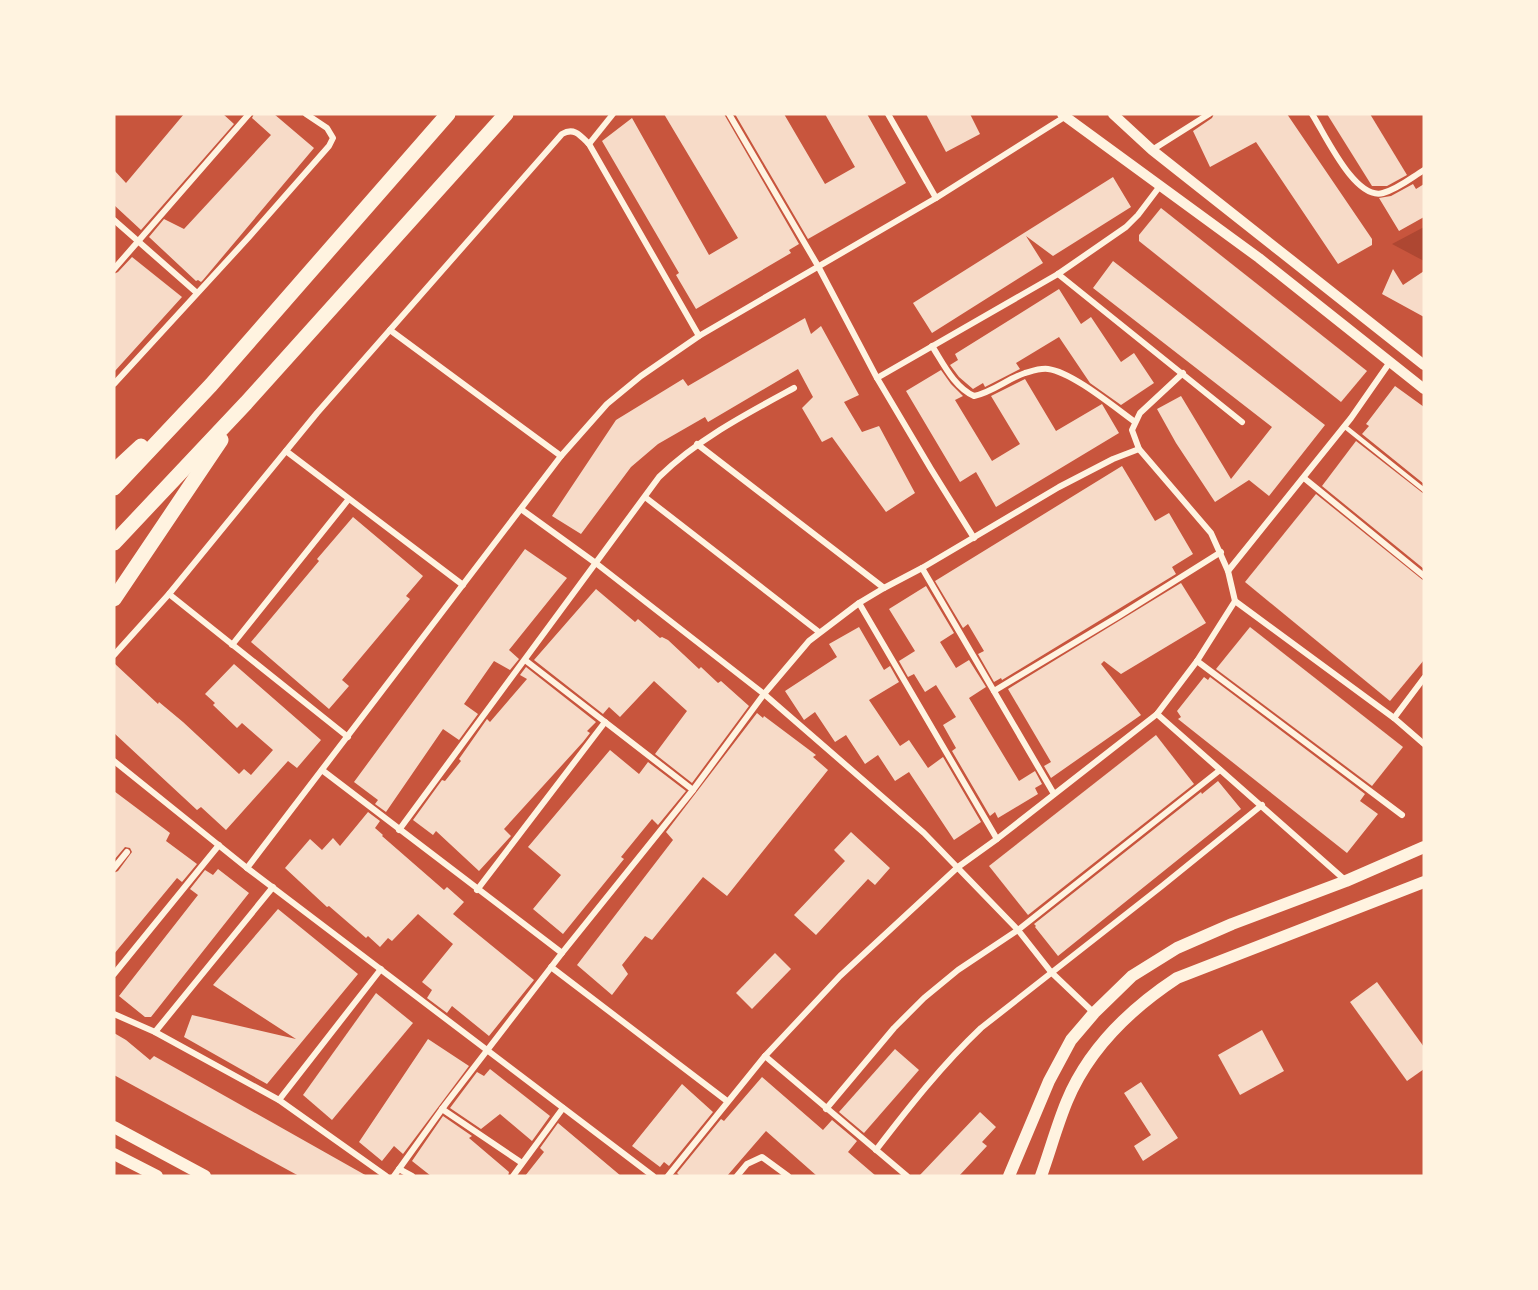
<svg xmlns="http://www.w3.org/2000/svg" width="1538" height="1290" viewBox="0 0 1538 1290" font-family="Inter,sans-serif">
<rect width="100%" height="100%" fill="#c8553d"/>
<polygon fill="#ae4732" points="1424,227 1424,261 1392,244"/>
<g fill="#f7dbc8">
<polygon points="184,114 223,114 234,124 141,230 114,205 114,170 126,183"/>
<polygon points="254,114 274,114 314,148 203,280 201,282 198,280 196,281 149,237 164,219 184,229 271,135 252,118"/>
<polygon points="664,114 724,114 799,244 789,250 791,253 696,309 676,275 679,273 602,141 632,118 709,255 738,238"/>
<polygon points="735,114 784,114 825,184 855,167 825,114 867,114 906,183 808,239"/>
<polygon points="926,114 970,114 980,134 946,152"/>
<polygon points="1214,114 1287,114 1372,239 1372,245 1338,264 1256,142 1210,167 1193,131 1212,118"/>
<polygon points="1327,114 1370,114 1407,175 1387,186 1372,186"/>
<polygon points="1113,177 1131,207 1053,256 1026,236 1043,263 932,333 913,303"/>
<polygon points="1413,184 1416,189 1424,184 1424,217 1399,231 1379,198 1391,196"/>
<polygon points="1161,208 1367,371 1341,402 1139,241 1139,235"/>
<polygon points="132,257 182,297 114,372 114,274 118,272"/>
<polygon points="1113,261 1325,425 1269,496 1249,480 1215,502 1176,443 1157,409 1181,396 1231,479 1272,427 1093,288"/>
<polygon points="1393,269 1403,285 1424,271 1424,317 1382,294"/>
<polygon points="1059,289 1081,324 1091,317 1121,362 1134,353 1154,383 1121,405 1090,383 1059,337 1016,363 1020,369 985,387 983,383 973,389 959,377 950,365 958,360 955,354"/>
<polygon points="805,318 811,334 821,326 859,395 844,402 862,432 879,426 915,493 886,512 832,437 822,442 802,408 813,397 798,369 708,422 705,417 658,444 631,467 581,534 552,516 616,420 683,379 688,386"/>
<polygon points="941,370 951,384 963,396 955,400 992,461 1020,444 991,396 1025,379 1056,431 1102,404 1119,433 996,507 976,472 960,482 906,391"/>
<polygon points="1395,386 1424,407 1424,484 1362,434 1369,426 1366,424"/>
<polygon points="1356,441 1424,494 1424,569 1322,486"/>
<polygon points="1122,466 1155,521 1169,513 1193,554 1172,567 1176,574 1002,680 1001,678 994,682 978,654 984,651 968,624 963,628 935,581"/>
<polygon points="1316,494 1424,581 1424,660 1390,701 1245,582"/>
<polygon points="353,517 423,576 406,596 410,599 342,680 349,686 329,709 251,642 319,561 317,559"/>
<polygon points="525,549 567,578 509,650 519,659 510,670 494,661 464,704 478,714 459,740 443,729 386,812 375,804 378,800 354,782"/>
<polygon points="1181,583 1206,623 1121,674 1104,661 1101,664 1141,715 1051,778 1044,766 1051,762 1008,689"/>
<polygon points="926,586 954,633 940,642 956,668 969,660 986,687 969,698 1019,781 1035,771 1042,784 1035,788 1038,794 998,818 995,812 990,816 952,751 956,748 943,725 956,717 936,685 925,692 914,674 908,677 899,661 915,651 889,609"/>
<polygon points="596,589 635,622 638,619 660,638 662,637 668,640 699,669 701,667 718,683 721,681 749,706 692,783 655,754 687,711 654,681 620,717 609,707 603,714 534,660"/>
<polygon points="859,627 884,670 890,666 899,682 869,700 900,746 909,740 928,768 943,757 981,822 954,840 909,772 895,781 878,755 865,764 846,735 835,742 815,712 804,720 785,691 837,657 829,644"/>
<polygon points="1250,627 1403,747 1372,786 1216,669"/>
<polygon points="114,663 158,704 159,702 183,722 239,774 244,769 251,775 273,750 242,723 237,728 213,705 215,703 205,694 234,664 321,740 297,768 288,761 226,830 201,807 197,810 114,733"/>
<polygon points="526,667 596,722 587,731 590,733 583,742 504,829 511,836 479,871 436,831 433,835 413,820 442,780 445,781 461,761 459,759 487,719 490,722 527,679 520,675"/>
<polygon points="1204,677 1208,680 1210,677 1365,794 1360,801 1378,814 1347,853 1178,719 1181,717 1177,711"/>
<polygon points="757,713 763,718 764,716 816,755 813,757 828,770 727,896 703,877 652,940 645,936 622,965 628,974 612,995 577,965 673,840 666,832"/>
<polygon points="1156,735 1194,784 1028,915 989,866"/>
<polygon points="610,750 639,774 648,762 686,791 658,825 652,819 621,857 624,859 563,934 533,909 561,875 528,847"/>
<polygon points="1218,781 1241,809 1058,956 1035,927 1036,926 1034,924 1201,792 1202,794"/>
<polygon points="114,791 170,833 166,841 197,864 182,882 177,878 114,954 114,873 118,871 132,852 130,848 125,847 114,860"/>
<polygon points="368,812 380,821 375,828 383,835 382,836 444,890 447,887 464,902 453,914 534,980 489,1036 452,1006 447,1013 427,998 432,990 422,982 453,944 418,914 392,941 388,938 380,947 368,936 366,938 329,906 327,907 285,868 310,839 322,850 333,838 340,846"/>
<polygon points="851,832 890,868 875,885 868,879 816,935 794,915 845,861 834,850"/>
<polygon points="218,869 249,893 151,1017 145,1017 119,996 198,895 190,889 205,870 213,875"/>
<polygon points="278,909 358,974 267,1084 184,1037 192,1015 296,1039 213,985"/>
<polygon points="775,953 791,969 752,1009 736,993"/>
<polygon points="1377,982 1424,1047 1424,1069 1407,1081 1350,1002"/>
<polygon points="376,993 413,1023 332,1120 303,1095"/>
<polygon points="1262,1030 1284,1071 1240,1095 1218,1055"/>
<polygon points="114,1033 126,1040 150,1060 154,1056 367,1176 299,1176 114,1075"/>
<polygon points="428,1039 469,1066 403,1154 394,1146 382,1161 359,1142"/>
<polygon points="895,1049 919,1070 864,1133 839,1112"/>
<polygon points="490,1069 550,1116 532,1141 500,1114 481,1129 450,1108 477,1072 484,1076"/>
<polygon points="762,1077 823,1130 832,1120 857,1141 848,1152 876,1176 817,1176 766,1131 727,1176 680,1176 677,1173 721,1119 724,1121"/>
<polygon points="1141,1082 1178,1138 1143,1161 1134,1146 1151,1135 1124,1093"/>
<polygon points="682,1084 713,1112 669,1166 664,1162 660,1167 632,1146"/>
<polygon points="980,1112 996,1127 982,1142 987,1146 959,1176 919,1176"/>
<polygon points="443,1116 472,1136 469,1138 509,1172 508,1176 431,1176 412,1161"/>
<polygon points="558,1123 621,1176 525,1176 544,1152 540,1148"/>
</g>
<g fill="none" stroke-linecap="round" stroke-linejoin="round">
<polyline stroke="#fff3e0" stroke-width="4.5" points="1344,426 1424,490"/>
<g stroke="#fff3e0" stroke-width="6">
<polyline points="729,114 818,266 877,378 931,469 974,538"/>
<polyline points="888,114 936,198"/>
<path d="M 1312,114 C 1325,134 1355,201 1383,193 C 1398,189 1411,178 1424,170"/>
<polyline points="589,144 613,114"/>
<polyline points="1152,150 1209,114"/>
<polyline points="114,220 197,293"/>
<polyline points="114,269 249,114"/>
<polyline points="1058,274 1242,422"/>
<polyline points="390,330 561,456"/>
<path d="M 932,346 C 943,363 954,387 974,396 C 993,392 1007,379 1025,373 C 1032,371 1040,368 1048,369 C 1072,372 1114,407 1135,422"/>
<polyline points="1183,373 1140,413 1132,430 1139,449 1211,533 1228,571 1235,601 1394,718 1424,744"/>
<polyline points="877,378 1058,274 1126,227 1138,215 1160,186"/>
<polyline points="114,384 249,237 329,146 333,138 327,128 306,114"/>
<polyline points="697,444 884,588"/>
<polyline points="286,451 463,585"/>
<polyline points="1304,478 1424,576"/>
<polyline points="645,497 819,632"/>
<polyline points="521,509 597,564 764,694 924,833 1018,930 1051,972 1094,1013"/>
<polyline points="922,568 1054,794"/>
<polyline points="1228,571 1351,418 1390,362"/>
<polyline points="169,594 348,737"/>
<polyline points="859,603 997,839"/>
<polyline points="232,645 348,500"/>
<path d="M 114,655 L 169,594 L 317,413 L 562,134 C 574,127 580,135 589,144 L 699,336"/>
<polyline points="525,660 693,790"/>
<polyline points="1197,661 1402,815"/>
<polyline points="994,691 1119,616 1221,552"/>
<polyline points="1157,714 1345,880"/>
<polyline points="1394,718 1424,678"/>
<polyline points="114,761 247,868 653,1176"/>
<polyline points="322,770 562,953"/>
<path d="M 399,830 L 659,477 C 698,439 746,414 794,388"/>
<polyline points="114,868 127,852"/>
<polyline points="247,868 561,456 607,404 641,376 699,336 936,198 1066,116"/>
<polyline points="477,890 605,722"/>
<polyline points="551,967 727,1101"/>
<polyline points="114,974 219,845"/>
<polyline points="114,1014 155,1032 279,1100 386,1176"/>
<polyline points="155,1032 273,887"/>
<polyline points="765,1056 907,1176"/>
<polyline points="279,1100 381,969"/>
<polyline points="442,1109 522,1163"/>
<polyline points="826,1109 894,1028 924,998 958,970 1018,930 1220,770"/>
<path d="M 876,1150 C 909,1107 942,1065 981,1028 L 1162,886 L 1262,805"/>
<polyline points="399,1169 412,1176"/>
<polyline points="394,1176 445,1105 562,953 693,790 764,694 809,641 859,603 884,588 922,568 1059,487 1113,459 1139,449"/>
<polyline points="513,1176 563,1108"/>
<polyline points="668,1176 765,1056 840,976 958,867 997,839 1157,714 1197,661 1235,601"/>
<polyline points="737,1176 747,1164 762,1157 788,1176"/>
</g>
<g stroke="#fff3e0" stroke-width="10">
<polyline points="1062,114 1259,258 1424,389"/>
<polyline points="1113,114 1152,150 1424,365"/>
</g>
<g stroke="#fff3e0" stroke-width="12">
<polyline points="114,1127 205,1176"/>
<polyline points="114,1154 157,1176"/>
<polyline points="1009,1176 1049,1081 1071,1040 1094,1013 1132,976 1177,948 1232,924 1346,881 1424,847"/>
<path d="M 1041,1176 C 1050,1151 1057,1125 1067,1101 C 1089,1048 1130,1009 1177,978 L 1424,882"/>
</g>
<g stroke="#fff3e0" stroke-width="15">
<polyline points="114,471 141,446"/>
<polyline points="114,488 211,385 448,114"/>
<polyline points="114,543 246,403 506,114"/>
<polyline points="114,599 221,440"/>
</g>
</g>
<rect width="1538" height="1290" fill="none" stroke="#fff3e0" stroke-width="231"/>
</svg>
